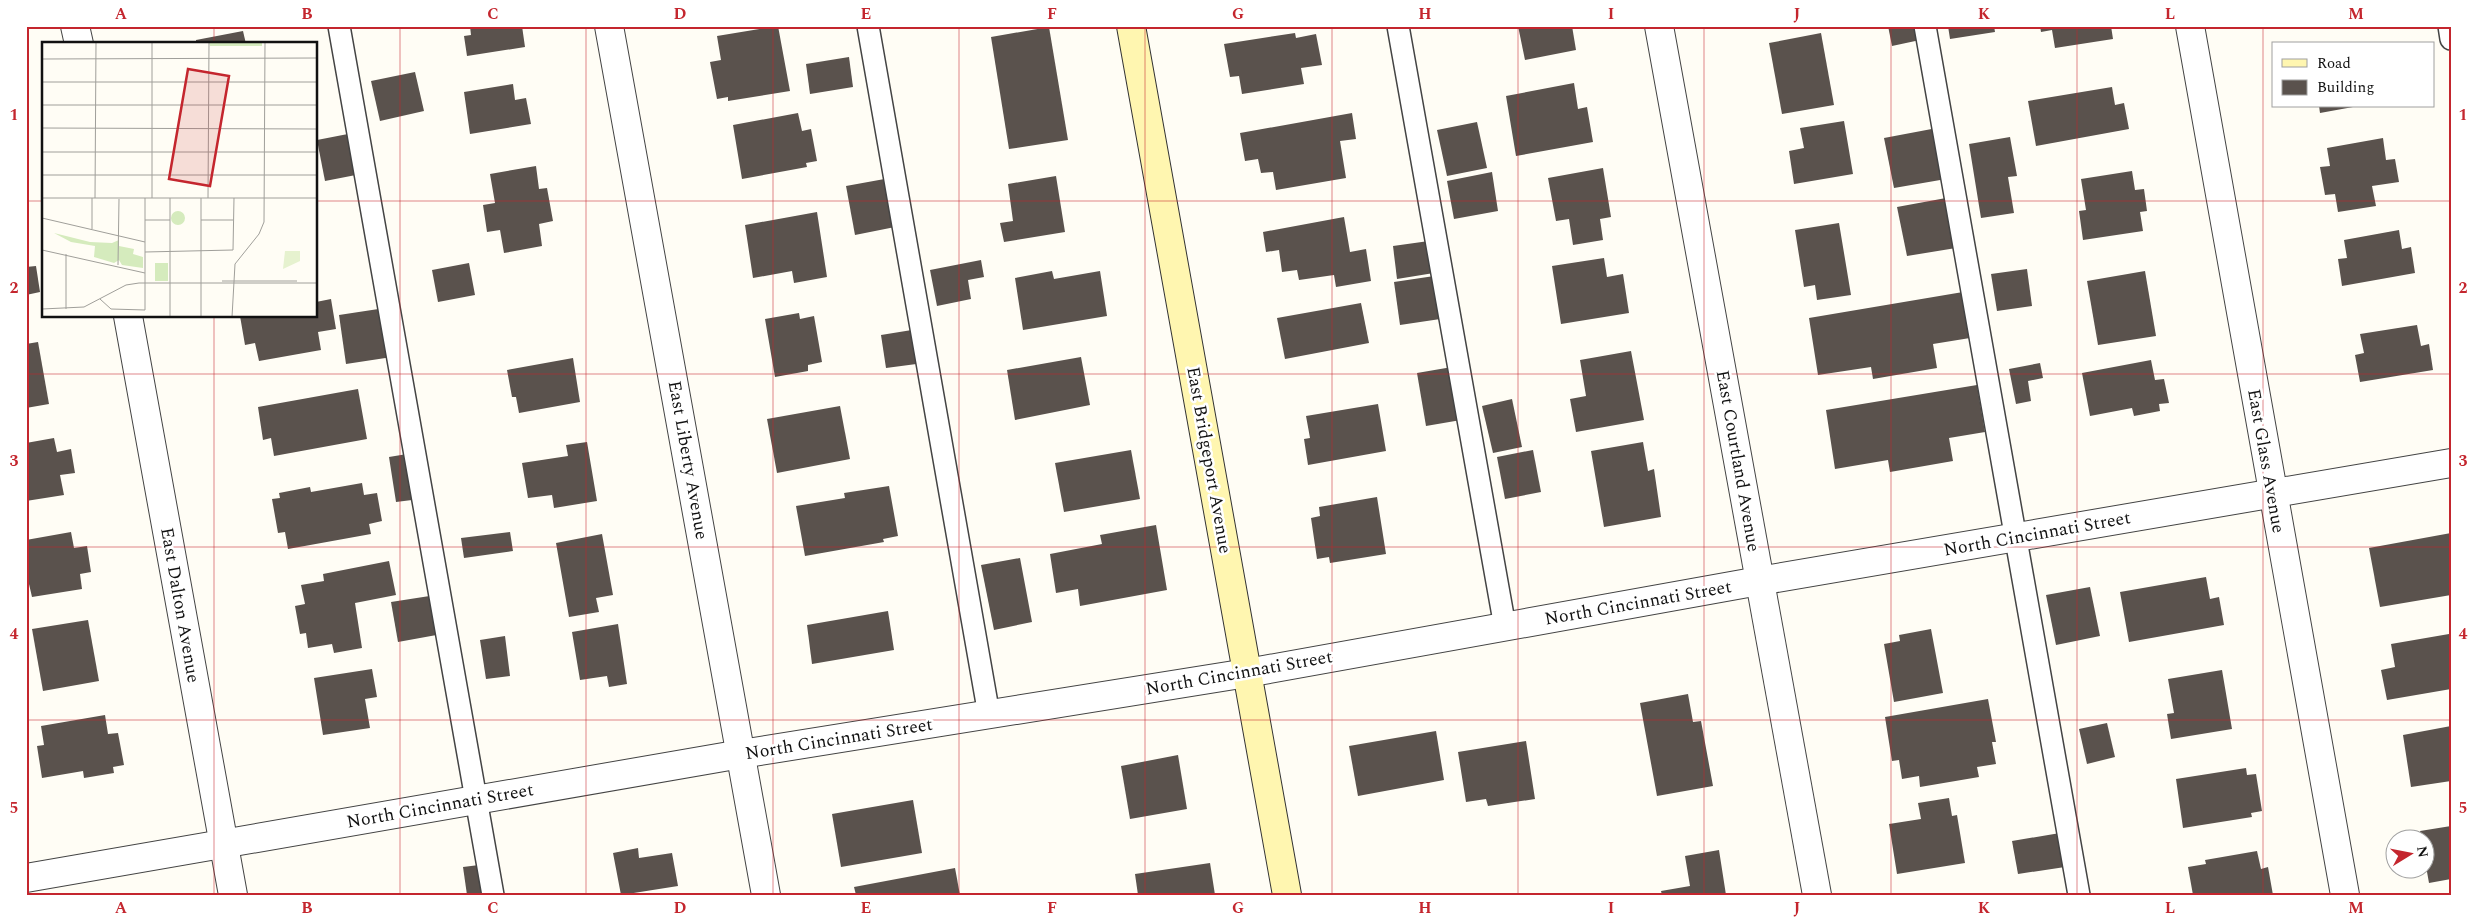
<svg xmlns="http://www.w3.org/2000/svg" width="2477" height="921" viewBox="0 0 2477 921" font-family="Spectral,serif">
<rect width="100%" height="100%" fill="#fffdf5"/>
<g fill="#5a524d">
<polygon points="470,26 522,26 525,47 467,56 464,36 471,35"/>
<polygon points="778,26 790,91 728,101 728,97 717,99 710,62 721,60 717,36"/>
<polygon points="1518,26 1572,26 1576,50 1525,60"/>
<polygon points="1888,26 1918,26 1920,40 1892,46"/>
<polygon points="1948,26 1994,26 1995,32 1950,39"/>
<polygon points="2040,26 2111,26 2113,39 2055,48 2052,30 2041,32"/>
<polygon points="1049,27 1068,140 1009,149 991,37"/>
<polygon points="243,31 246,44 196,44 196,40"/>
<polygon points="1295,33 1296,38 1316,34 1322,65 1301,68 1304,84 1242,94 1239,76 1230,77 1224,44"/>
<polygon points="1821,33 1834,105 1782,114 1769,43"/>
<polygon points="849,57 853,87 810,94 806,64"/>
<polygon points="415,72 424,111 380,121 371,81"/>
<polygon points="1574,83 1578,109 1587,107 1593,142 1516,156 1506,96"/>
<polygon points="513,84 515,100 526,98 531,124 470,134 464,92"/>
<polygon points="2112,87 2115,105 2124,103 2129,129 2036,146 2028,101"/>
<polygon points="2319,106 2353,106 2353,107 2320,113"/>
<polygon points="798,113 802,131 811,129 817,161 806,163 807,167 742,179 733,125"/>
<polygon points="1352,113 1356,139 1340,141 1346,178 1276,190 1273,172 1261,173 1258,159 1245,161 1240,133"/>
<polygon points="1844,121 1853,174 1794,184 1789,151 1804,148 1800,128"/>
<polygon points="1477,122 1487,168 1447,176 1437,130"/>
<polygon points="1937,128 1946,179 1894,188 1884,138"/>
<polygon points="353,133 361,174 325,181 317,140"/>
<polygon points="2010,137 2017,176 2008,177 2014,213 1981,218 1969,144"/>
<polygon points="2383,138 2386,160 2395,159 2399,182 2372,186 2376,206 2338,212 2335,194 2325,195 2320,167 2330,166 2327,148"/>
<polygon points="536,166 539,189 547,188 553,221 539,224 542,246 504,253 500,230 487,232 483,205 495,203 490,174"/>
<polygon points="1603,168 1611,217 1600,219 1603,240 1573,245 1569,219 1556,221 1548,178"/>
<polygon points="2132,171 2135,190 2144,189 2147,211 2140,212 2143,231 2083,240 2079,211 2086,210 2081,179"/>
<polygon points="1492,172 1498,211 1454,219 1447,181"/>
<polygon points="1056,176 1065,232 1004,242 1000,223 1013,221 1008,184"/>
<polygon points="890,178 900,226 855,235 846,186"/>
<polygon points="1946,198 1956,248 1907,256 1897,207"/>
<polygon points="817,212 827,277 794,283 792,271 753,278 745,225"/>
<polygon points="1344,217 1350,252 1366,249 1371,281 1336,287 1334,275 1299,280 1297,270 1282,272 1279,250 1266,252 1263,232"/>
<polygon points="1839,223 1851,295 1817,300 1815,285 1804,287 1795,230"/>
<polygon points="2399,230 2402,249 2411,247 2415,273 2342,286 2338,259 2347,258 2344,240"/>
<polygon points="1436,240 1440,272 1397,279 1393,246"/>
<polygon points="1604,258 1607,277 1623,274 1629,313 1561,324 1552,266"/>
<polygon points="981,260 984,277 968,280 971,299 937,306 930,270"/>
<polygon points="469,263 475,295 438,302 432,270"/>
<polygon points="36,266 40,292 26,295 26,267"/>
<polygon points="2027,269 2032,306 1997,311 1991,274"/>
<polygon points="1052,271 1054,279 1100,271 1107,316 1023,330 1015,278"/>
<polygon points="2145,271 2156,336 2098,345 2087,281"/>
<polygon points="1441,275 1447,318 1400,325 1394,282"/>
<polygon points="1963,292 1970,338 1933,344 1937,368 1873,379 1871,367 1818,375 1809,318"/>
<polygon points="331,299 336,329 318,332 321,350 259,361 255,343 245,345 240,316 316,316 316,302"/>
<polygon points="1361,303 1369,343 1285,359 1277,318"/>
<polygon points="385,308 392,357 346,364 339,315"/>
<polygon points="799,313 800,319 814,316 822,362 808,365 808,371 775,377 765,319"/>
<polygon points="2417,325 2421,346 2429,344 2433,370 2360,382 2355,355 2364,353 2360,334"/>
<polygon points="918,329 924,363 886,368 881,335"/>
<polygon points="38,342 49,404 26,408 26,344"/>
<polygon points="1631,351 1644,420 1576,432 1570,399 1586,396 1580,360"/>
<polygon points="1081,357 1090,405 1015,420 1007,370"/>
<polygon points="573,358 580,402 519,413 516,397 512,397 507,370"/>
<polygon points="2151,360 2155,380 2164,379 2169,403 2159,404 2160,411 2134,416 2132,408 2090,416 2082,373"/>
<polygon points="2040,363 2043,378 2028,381 2031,401 2016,404 2009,369"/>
<polygon points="1452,367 1461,420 1426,426 1417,373"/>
<polygon points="1977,385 1985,432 1949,438 1953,461 1890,472 1888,460 1835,469 1826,410"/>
<polygon points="358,389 367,439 274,456 271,438 263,440 258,407"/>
<polygon points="1512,399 1522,447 1493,453 1482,406"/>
<polygon points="1378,404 1386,451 1308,465 1304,439 1310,438 1306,416"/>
<polygon points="840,406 850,459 777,473 767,419"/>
<polygon points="54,438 57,452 71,449 75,473 60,475 64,495 26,501 26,443"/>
<polygon points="587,442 597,501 554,508 552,495 528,498 522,463 568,456 566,445"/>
<polygon points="1643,442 1648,471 1654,469 1661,517 1604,527 1591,451"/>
<polygon points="1131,450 1140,499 1064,512 1055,463"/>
<polygon points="1533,450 1541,492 1505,499 1497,457"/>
<polygon points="413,453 420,499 396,502 389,457"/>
<polygon points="362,483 364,495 377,493 382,521 369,524 371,534 288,549 285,532 278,533 272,499 280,498 279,493 310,487 311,492"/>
<polygon points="889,486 898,536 883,539 884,542 805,556 796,506 845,498 844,493"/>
<polygon points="1377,497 1386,554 1330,563 1329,557 1317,559 1311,518 1320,516 1319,507"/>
<polygon points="1156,525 1167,590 1080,606 1078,589 1056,593 1050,554 1102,544 1100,535"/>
<polygon points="71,532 74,548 87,546 91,572 80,574 82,589 32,597 26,571 26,540"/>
<polygon points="510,532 513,551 464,558 461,538"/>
<polygon points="2451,533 2451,595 2380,607 2369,548"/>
<polygon points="602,534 613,595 596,598 599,612 569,617 556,543"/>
<polygon points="1020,558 1032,622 994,630 981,565"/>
<polygon points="389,561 396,595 355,603 362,648 334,653 332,644 308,648 306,633 300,634 295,606 305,604 301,585 324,581 323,574"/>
<polygon points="2206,577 2210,599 2219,597 2224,625 2129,642 2120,592"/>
<polygon points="2090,587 2100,636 2056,645 2046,595"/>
<polygon points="436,595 442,634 398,642 391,602"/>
<polygon points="888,611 894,650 812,664 807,625"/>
<polygon points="88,620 99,681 43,691 32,629"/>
<polygon points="618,624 627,684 609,687 607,676 580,680 572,632"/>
<polygon points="1931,629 1943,693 1894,702 1884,644 1900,641 1899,635"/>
<polygon points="2449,634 2451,689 2387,700 2381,670 2395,667 2391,644"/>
<polygon points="505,636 510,676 486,679 480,640"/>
<polygon points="372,669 377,697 365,699 370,728 323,735 314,678"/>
<polygon points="2222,670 2232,729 2171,739 2167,714 2174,713 2168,679"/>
<polygon points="1688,694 1693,722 1701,721 1713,786 1657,796 1640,703"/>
<polygon points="1988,699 1996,742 1992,742 1996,764 1977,767 1979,777 1920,787 1919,776 1902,779 1899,760 1892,761 1885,717"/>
<polygon points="105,715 108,734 118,733 124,765 113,767 114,773 84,778 83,771 42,778 37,746 44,745 41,726"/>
<polygon points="2107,723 2115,757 2087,764 2079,729"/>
<polygon points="2451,726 2451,781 2411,787 2403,735"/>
<polygon points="1436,731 1444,780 1358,796 1349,746"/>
<polygon points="1526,741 1535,799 1488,806 1486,799 1466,802 1458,752"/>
<polygon points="1178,755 1187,809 1130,819 1121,766"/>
<polygon points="2246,768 2247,775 2256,774 2262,811 2251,813 2252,817 2183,828 2176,779"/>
<polygon points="1949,798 1952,816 1957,815 1965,863 1897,874 1889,824 1921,819 1918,803"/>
<polygon points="913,800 922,853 841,867 832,814"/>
<polygon points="2451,826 2451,879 2429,883 2424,855 2424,838 2422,838 2420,831"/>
<polygon points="2060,833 2065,867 2018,874 2012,841"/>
<polygon points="638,848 639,858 672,853 678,886 621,895 613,853"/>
<polygon points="1719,850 1726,895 1662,895 1661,891 1690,886 1685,856"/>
<polygon points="2257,851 2261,869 2268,867 2273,895 2193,895 2188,867 2206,864 2205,860"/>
<polygon points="1210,863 1215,895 1138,895 1135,874"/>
<polygon points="487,864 492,895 467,895 463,867"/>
<polygon points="955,868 960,895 856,895 854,887"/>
</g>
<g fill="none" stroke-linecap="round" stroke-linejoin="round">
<defs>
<g id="lane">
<polyline points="339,26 493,895"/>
<polyline points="868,26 989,715"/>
<polyline points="1398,26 1505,627"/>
<polyline points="1925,26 2079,895"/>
<polyline points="2449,26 2451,39"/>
</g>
<g id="street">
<polyline points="75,26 79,44"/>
<polyline points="609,26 766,895"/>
<polyline points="1659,26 1817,895"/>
<polyline points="2190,26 2345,895"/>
<polyline points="128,316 233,895"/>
<polyline points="26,878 741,754 1247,673 1759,581 2451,463"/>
</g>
<polyline id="secondary" points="1131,26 1287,895"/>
</defs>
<use href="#lane" stroke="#444" stroke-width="24"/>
<use href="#street" stroke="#444" stroke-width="30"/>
<use href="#secondary" stroke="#333" stroke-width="30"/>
<use href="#lane" stroke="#fff" stroke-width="21"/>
<use href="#street" stroke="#fff" stroke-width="28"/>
<use href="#secondary" stroke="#fff6b0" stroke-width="28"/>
</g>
<path fill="none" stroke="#c4262e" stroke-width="1" stroke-opacity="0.55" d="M 214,26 L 214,44M 400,26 L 400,895M 586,26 L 586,895M 773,26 L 773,895M 959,26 L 959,895M 1145,26 L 1145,895M 1332,26 L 1332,895M 1518,26 L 1518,895M 1704,26 L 1704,895M 1891,26 L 1891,895M 2077,26 L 2077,895M 2263,26 L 2263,895M 26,201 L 44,201M 316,201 L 2451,201M 214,316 L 214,895M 26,374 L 2451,374M 26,547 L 2451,547M 26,720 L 2451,720"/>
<g text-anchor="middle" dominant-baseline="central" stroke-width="5" stroke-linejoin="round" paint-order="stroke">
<g font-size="18" fill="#111" stroke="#fff">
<text transform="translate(688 460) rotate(80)">East Liberty Avenue</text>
<text transform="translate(1209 460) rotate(80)">East Bridgeport Avenue</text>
<text transform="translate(1738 461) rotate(80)">East Courtland Avenue</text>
<text transform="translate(2266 461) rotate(80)">East Glass Avenue</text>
<text transform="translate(2037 534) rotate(-10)">North Cincinnati Street</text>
<text transform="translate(1638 603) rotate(-10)">North Cincinnati Street</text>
<text transform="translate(180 605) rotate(80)">East Dalton Avenue</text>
<text transform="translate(1239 673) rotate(-10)">North Cincinnati Street</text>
<text transform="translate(839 739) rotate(-9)">North Cincinnati Street</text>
<text transform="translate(440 806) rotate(-10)">North Cincinnati Street</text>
</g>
</g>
<g transform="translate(42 42)">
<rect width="275" height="275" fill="#fffdf5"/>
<path d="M 167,0 L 220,0 L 220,4 L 168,4 ZM129 176a7 7 0 1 1 14 0a7 7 0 1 1-14 0ZM 12,191 L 48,200 L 70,201 L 77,198 L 77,204 L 92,207 L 91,212 L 101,215 L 101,226 L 80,223 L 77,218 L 72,221 L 52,215 L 53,204 L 29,200 ZM 113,221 L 126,221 L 126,239 L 113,239 Z" fill="#d5ebbd"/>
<path d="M 243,209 L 258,209 L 258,219 L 241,227 Z" fill="#e6f2cf"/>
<path fill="none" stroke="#a09f9a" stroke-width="1" d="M 0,17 L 275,16M 0,40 L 275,40M 0,63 L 275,63M 0,86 L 275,87M 0,110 L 275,110M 0,133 L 275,133M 0,156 L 275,156M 50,156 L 50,187M 53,156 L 54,0M 110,156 L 110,0M 166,156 L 167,0M 0,176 L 103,200M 103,178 L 128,178M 159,178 L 191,178M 0,208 L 103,231M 103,210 L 191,208 L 192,156M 76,223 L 77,157M 180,239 L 255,239M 58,257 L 69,267 L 103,268 L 103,156M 0,267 L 42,265 L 84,243 L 97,241 L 275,241M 24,267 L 24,212M 128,275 L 128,156M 159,275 L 159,156M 190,275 L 193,222 L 217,192 L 222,180 L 223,0"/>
<path fill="#c4262e" fill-opacity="0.15" stroke="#c4262e" stroke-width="2.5" d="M 146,27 L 187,34 L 168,144 L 127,137 Z"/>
<rect width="275" height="275" fill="none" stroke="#111" stroke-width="2.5"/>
</g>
<rect width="2477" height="921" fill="none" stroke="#ffffff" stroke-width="55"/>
<rect x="2272" y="42" width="162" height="65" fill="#ffffff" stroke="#a0a0a0"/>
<rect x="2282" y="59" width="25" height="8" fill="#fff6b0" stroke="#a0a0a0"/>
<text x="2317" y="68" font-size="15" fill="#111111">Road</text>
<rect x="2282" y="80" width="25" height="15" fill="#5a524d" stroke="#a0a0a0"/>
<text x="2317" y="92" font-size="15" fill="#111111">Building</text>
<g transform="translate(2410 854) rotate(80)"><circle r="24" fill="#ffffff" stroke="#a0a0a0"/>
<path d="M0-4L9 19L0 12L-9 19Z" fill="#c4262e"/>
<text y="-8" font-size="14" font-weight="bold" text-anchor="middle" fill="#111111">N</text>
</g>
<rect x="28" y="28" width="2422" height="866" fill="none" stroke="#c4262e" stroke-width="2"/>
<g font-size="16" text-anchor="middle" font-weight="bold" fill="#c4262e">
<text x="121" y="19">A</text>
<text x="307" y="19">B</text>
<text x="493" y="19">C</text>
<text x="680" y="19">D</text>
<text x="866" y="19">E</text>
<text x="1052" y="19">F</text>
<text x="1238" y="19">G</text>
<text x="1425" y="19">H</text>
<text x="1611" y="19">I</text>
<text x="1797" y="19">J</text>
<text x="1984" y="19">K</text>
<text x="2170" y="19">L</text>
<text x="2356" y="19">M</text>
<text x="14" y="120">1</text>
<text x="2463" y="120">1</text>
<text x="14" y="293">2</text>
<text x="2463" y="293">2</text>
<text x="14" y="466">3</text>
<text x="2463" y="466">3</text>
<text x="14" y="639">4</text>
<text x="2463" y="639">4</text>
<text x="14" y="813">5</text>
<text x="2463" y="813">5</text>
<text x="121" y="913">A</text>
<text x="307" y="913">B</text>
<text x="493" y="913">C</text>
<text x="680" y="913">D</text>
<text x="866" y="913">E</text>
<text x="1052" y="913">F</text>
<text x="1238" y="913">G</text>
<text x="1425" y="913">H</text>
<text x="1611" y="913">I</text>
<text x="1797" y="913">J</text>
<text x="1984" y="913">K</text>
<text x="2170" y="913">L</text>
<text x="2356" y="913">M</text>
</g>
</svg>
